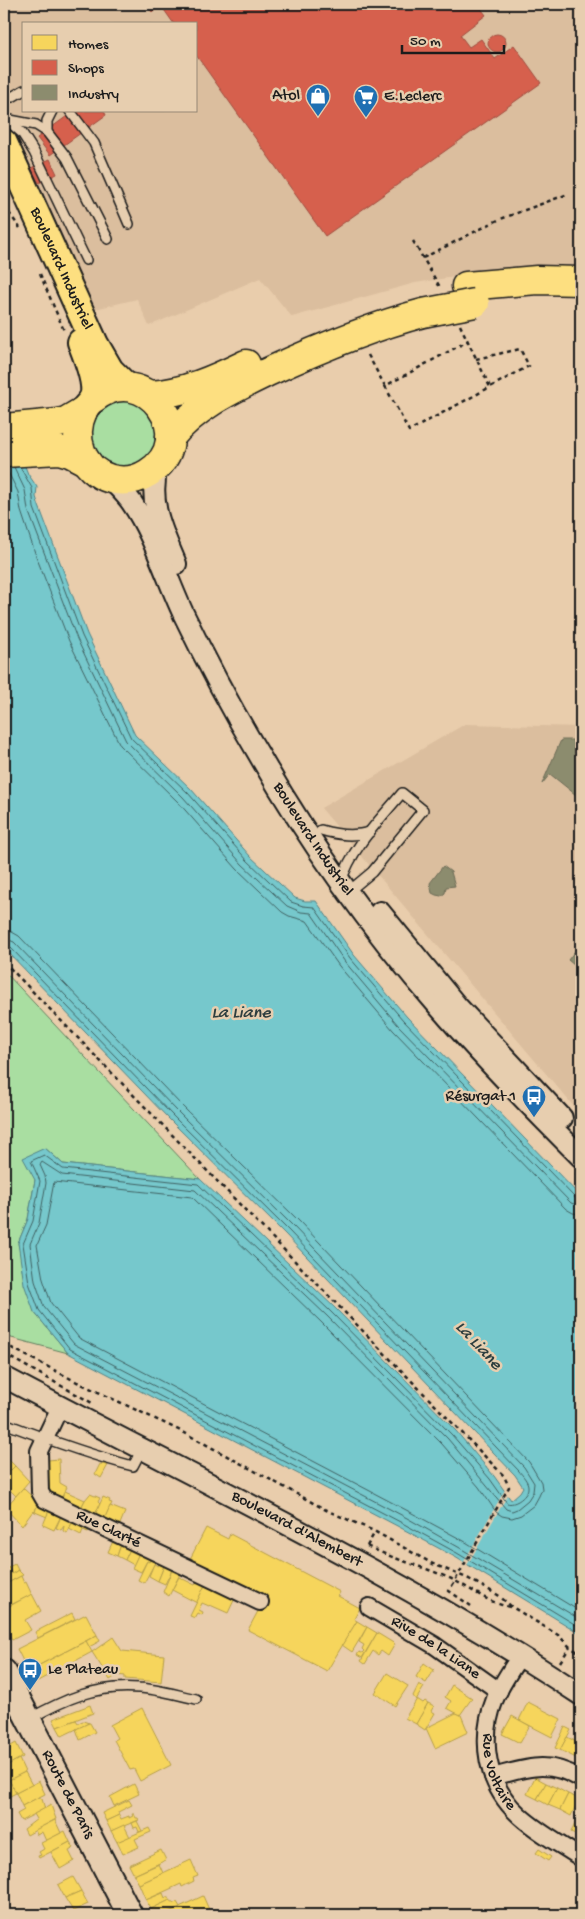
<svg xmlns="http://www.w3.org/2000/svg" width="585" height="1919" viewBox="0 0 585 1919" font-family="'Gochi Hand',sans-serif">
<rect width="100%" height="100%" fill="#e9cdac"/>
<filter id="ink" filterUnits="userSpaceOnUse"><feTurbulence type="fractalNoise" baseFrequency=".02" numOctaves="2"/><feDisplacementMap in="SourceGraphic" scale="10" xChannelSelector="R" yChannelSelector="G"/><feConvolveMatrix kernelMatrix="1 2 1 2 8 2 1 2 1" color-interpolation-filters="sRGB"/></filter>
<g filter="url(#ink)">
<g fill="#dbbe9e" fill-rule="evenodd">
<path d="M 4,4 L 581,4 L 581,272 L 493,271 L 415,283 L 292,317 L 260,278 L 149,326 L 137,299 L 91,310 L 49,211 L 4,117 ZM 24,24 L 196,24 L 196,111 L 24,111 Z"/>
<polygon points="465,724 581,727 581,865 576,873 581,877 581,1115 321,808"/>
</g>
<g fill="#a9dea1" stroke="#627d5e">
<polygon points="112,399 140,402 158,428 155,449 141,465 112,468 92,453 89,422"/>
<polygon points="4,971 200,1179 63,1164 45,1148 35,1180 28,1219 18,1243 34,1312 68,1353 4,1336"/>
</g>
<polygon fill="#76c8cc" stroke="#528386" points="4,412 28,474 37,487 36,497 39,506 87,634 135,735 191,789 250,856 295,898 305,901 316,901 354,955 407,1017 581,1197 581,1634 455,1557 401,1528 68,1353 34,1312 24,1284 18,1243 28,1219 35,1180 23,1158 45,1148 63,1164 200,1179 335,1308 456,1431 494,1476 511,1500 520,1492 523,1487 515,1475 285,1234 169,1119 4,948"/>
<polygon fill="#e9cdac" points="506,1488 509,1493 466,1567 462,1565"/>
<g fill="#f6d55c" stroke="#b59e49">
<polygon points="4,1455 15,1466 4,1477"/>
<polygon points="59,1459 60,1483 67,1487 60,1501 49,1496 48,1460"/>
<polygon points="100,1464 108,1465 101,1478 95,1474"/>
<polygon points="15,1466 29,1481 16,1496 4,1484 4,1477"/>
<polygon points="23,1488 38,1502 35,1512 33,1511 22,1526 5,1508"/>
<polygon points="65,1491 85,1500 80,1510 60,1501"/>
<polygon points="90,1494 100,1498 98,1502 100,1504 94,1517 80,1510 85,1500"/>
<polygon points="103,1497 110,1500 109,1502 112,1503 103,1522 94,1517"/>
<polygon points="38,1502 50,1508 47,1517 35,1512"/>
<polygon points="110,1506 125,1512 118,1529 103,1522"/>
<polygon points="50,1508 62,1514 54,1530 43,1525"/>
<polygon points="62,1514 74,1519 67,1533 63,1531 64,1526 61,1530 56,1528"/>
<polygon points="74,1519 90,1527 88,1532 83,1530 81,1535 69,1529"/>
<polygon points="206,1528 228,1539 230,1534 340,1592 338,1596 360,1608 354,1619 357,1621 327,1671 248,1630 265,1598 189,1561"/>
<polygon points="114,1539 122,1542 117,1556 108,1552"/>
<polygon points="122,1542 131,1547 125,1560 117,1556"/>
<polygon points="131,1547 140,1551 134,1565 125,1560"/>
<polygon points="140,1551 152,1556 149,1562 147,1561 141,1572 132,1568"/>
<polygon points="152,1556 157,1559 144,1583 138,1580 147,1561 149,1562"/>
<polygon points="15,1564 18,1570 12,1574 8,1567"/>
<polygon points="154,1564 158,1566 159,1564 164,1566 158,1581 149,1576"/>
<polygon points="164,1566 172,1570 165,1584 158,1581"/>
<polygon points="8,1567 12,1574 18,1570 23,1575 4,1585 4,1570"/>
<polygon points="172,1570 180,1574 169,1596 163,1592"/>
<polygon points="21,1576 24,1583 26,1582 32,1595 6,1607 4,1602 4,1585"/>
<polygon points="179,1577 195,1585 198,1579 206,1583 197,1603 172,1590"/>
<polygon points="206,1583 236,1596 228,1613 210,1605 209,1606 202,1603 199,1610 203,1612 202,1615 198,1613 195,1618 190,1616"/>
<polygon points="32,1594 41,1611 25,1620 31,1630 12,1640 4,1624 4,1609"/>
<polygon points="72,1613 75,1619 38,1638 35,1632"/>
<polygon points="86,1614 97,1635 28,1671 17,1649"/>
<polygon points="357,1621 367,1627 352,1652 342,1645"/>
<polygon points="367,1627 377,1633 362,1658 357,1655 359,1652 362,1653 364,1651 362,1649 364,1645 359,1642"/>
<polygon points="377,1633 395,1644 388,1656 381,1651 378,1655 373,1651 365,1664 361,1661"/>
<polygon points="97,1635 100,1641 89,1647 86,1641"/>
<polygon points="113,1637 122,1651 164,1655 161,1682 125,1679 125,1676 117,1675 110,1680 92,1652"/>
<polygon points="86,1641 92,1652 34,1683 28,1671"/>
<polygon points="424,1663 434,1670 426,1683 416,1677"/>
<polygon points="387,1673 408,1686 395,1706 375,1693"/>
<polygon points="419,1684 424,1687 416,1700 413,1696"/>
<polygon points="452,1685 472,1698 460,1715 447,1708 451,1701 445,1697"/>
<polygon points="417,1699 423,1703 425,1701 428,1703 416,1724 405,1718"/>
<polygon points="528,1702 561,1719 552,1737 519,1720"/>
<polygon points="428,1703 434,1706 431,1711 435,1713 425,1730 416,1724"/>
<polygon points="90,1705 93,1713 57,1727 53,1719"/>
<polygon points="142,1708 171,1765 140,1781 134,1769 130,1770 114,1740 117,1738 110,1725"/>
<polygon points="456,1713 461,1715 468,1732 435,1748 426,1728"/>
<polygon points="512,1716 530,1726 520,1743 502,1734"/>
<polygon points="76,1720 78,1723 83,1721 89,1723 62,1736 57,1727"/>
<polygon points="89,1723 90,1723 95,1732 80,1740 76,1729"/>
<polygon points="565,1727 571,1730 560,1750 555,1748"/>
<polygon points="567,1737 581,1744 580,1760 560,1750"/>
<polygon points="16,1743 23,1757 4,1767 4,1750"/>
<polygon points="19,1759 25,1772 4,1783 4,1776 6,1775 4,1767"/>
<polygon points="25,1772 32,1785 16,1793 9,1780"/>
<polygon points="535,1777 546,1783 537,1799 527,1794"/>
<polygon points="9,1780 16,1793 10,1796 4,1784"/>
<polygon points="39,1781 45,1794 22,1806 16,1793"/>
<polygon points="546,1783 557,1788 548,1805 537,1799"/>
<polygon points="134,1784 139,1794 114,1806 110,1797"/>
<polygon points="557,1788 568,1794 560,1810 548,1805"/>
<polygon points="568,1794 579,1799 571,1816 560,1810"/>
<polygon points="39,1797 42,1799 45,1809 21,1821 17,1814 24,1810 22,1806"/>
<polygon points="129,1800 132,1805 118,1812 119,1815 106,1821 102,1813"/>
<polygon points="51,1805 56,1819 27,1835 24,1829 37,1819 34,1814"/>
<polygon points="132,1814 134,1814 136,1818 138,1818 139,1820 111,1831 106,1821 119,1815 121,1819 129,1816 129,1818 133,1816"/>
<polygon points="580,1814 581,1815 581,1837 571,1832"/>
<polygon points="55,1820 61,1833 46,1841 42,1832 37,1835 35,1830"/>
<polygon points="137,1821 142,1831 139,1832 137,1827 134,1828 132,1823"/>
<polygon points="124,1825 130,1837 117,1842 111,1831"/>
<polygon points="149,1828 151,1832 135,1839 139,1847 123,1854 117,1842"/>
<polygon points="65,1831 70,1842 39,1858 38,1856 41,1855 39,1852 44,1849 41,1843"/>
<polygon points="70,1842 74,1848 69,1851 74,1861 60,1869 51,1852"/>
<polygon points="539,1849 551,1857 548,1861 536,1853"/>
<polygon points="161,1850 166,1860 134,1875 129,1865"/>
<polygon points="191,1860 198,1876 193,1878 194,1881 182,1887 181,1884 146,1900 139,1884"/>
<polygon points="159,1864 163,1873 139,1884 134,1875"/>
<polygon points="73,1877 81,1891 65,1898 58,1885"/>
<polygon points="81,1891 88,1904 73,1911 65,1898"/>
<polygon points="163,1893 165,1898 168,1896 170,1900 151,1909 146,1900"/>
<polygon points="203,1896 210,1912 203,1915 162,1915"/>
<polygon points="170,1900 174,1903 177,1902 180,1907 162,1915 154,1915 151,1909"/>
</g>
<g fill="#d6604d" stroke="#9e4c3e">
<polygon points="147,4 160,4 161,6 152,12"/>
<polygon points="160,4 482,4 479,6 486,15 460,35 469,47 481,39 495,59 514,45 541,83 325,236 196,55 196,24 174,24"/>
<circle cx="497" cy="43" r="9"/>
<polygon points="74,111 104,111 106,115 50,155 37,138"/>
<polygon points="50,159 57,174 39,183 31,168"/>
</g>
<g fill="#8c8c6e" stroke="#6a6a55">
<polygon points="561,740 581,740 581,799 550,774 542,784"/>
<polygon points="443,866 451,872 455,886 446,887 445,893 441,896 436,895 432,893 430,883"/>
<polygon points="581,943 581,971 568,960"/>
</g>
<g fill="none" stroke-linecap="round" stroke-linejoin="round">
<g stroke="#406162" stroke-width="1">
<polyline points="14,467 25,490 28,510 77,639 126,741 183,797 242,864 287,906 301,912 311,913 345,962 398,1025 571,1203 581,1206"/>
<polyline points="20,467 32,488 34,508 82,636 131,738 188,793 247,860 291,902 303,906 314,907 350,958 403,1020 575,1198 581,1200"/>
<polyline points="6,468 18,492 21,511 36,556 69,641 120,745 178,802 237,869 282,912 289,916 307,921 339,966 393,1030 566,1209 573,1213 581,1214"/>
<polyline points="4,931 12,932 19,936 182,1106 299,1221 529,1462 541,1482 542,1489 539,1496 534,1505 521,1515 512,1518 502,1516 496,1512 479,1487 442,1444 321,1322 192,1197 54,1182 46,1225 37,1245 43,1279 51,1303 79,1338 410,1512 464,1541 581,1612"/>
<polyline points="4,938 14,942 177,1111 293,1226 524,1467 534,1483 533,1492 528,1500 517,1509 512,1511 506,1509 448,1439 327,1316 195,1190 62,1175 42,1162 40,1165 45,1176 46,1183 39,1223 30,1244 35,1281 44,1307 74,1344 407,1518 460,1548 581,1620"/>
<path d="M 4,945 L 10,947 L 172,1115 L 289,1231 L 519,1471 C 522,1475 528,1481 528,1486 C 529,1496 514,1506 507,1503 L 490,1479 L 452,1435 L 331,1312 L 198,1184 L 63,1169 L 44,1155 L 31,1161 L 40,1181 L 33,1221 L 23,1244 L 29,1283 L 39,1310 L 70,1349 L 404,1524 L 457,1553 L 581,1628"/>
</g>
<defs>
<g id="service">
<polyline points="4,98 12,97 24,90"/>
<polyline points="52,111 47,121 47,132 67,158 108,239"/>
<polyline points="70,111 94,143 129,224"/>
<polyline points="6,119 22,133 34,152 86,260"/>
<polyline points="10,120 36,125 47,132"/>
<path d="M 321,830 C 338,835 353,837 370,832"/>
<path d="M 341,882 C 352,847 379,821 402,793 L 423,810 L 372,872 L 348,892"/>
<path d="M 4,1423 C 46,1439 89,1455 133,1466 L 142,1449"/>
<path d="M 29,1719 C 63,1700 98,1684 139,1688 C 158,1689 177,1695 196,1699"/>
</g>
<g id="minor">
<path id="s1" d="M 60,1407 L 39,1451 L 40,1492 L 44,1499 L 260,1602"/>
<path id="s2" d="M 369,1607 L 434,1645 L 499,1691"/>
<path id="s3" d="M 520,1656 C 511,1670 501,1684 495,1699 C 479,1739 486,1785 519,1815 C 537,1832 560,1844 581,1858"/>
<path d="M 493,1777 C 527,1768 548,1759 581,1779"/>
</g>
<g id="tertiary">
<path d="M 158,464 C 147,502 162,530 176,564"/>
<path id="s4" d="M 110,478 C 117,486 126,494 132,503 C 153,533 167,579 183,613 C 206,661 231,708 258,753 C 310,844 372,930 440,1008 C 485,1060 533,1109 581,1157"/>
<polyline points="380,912 457,1006 562,1118"/>
<path id="s5" d="M 4,1377 C 198,1480 398,1574 581,1695"/>
</g>
<g id="secondary">
<path id="s6" d="M 4,1672 L 130,1915"/>
</g>
<g id="primary">
<path id="s7" d="M 4,143 L 95,344 L 110,370 L 127,387"/>
<path d="M 81,342 C 86,355 98,384 93,398 C 91,402 85,407 83,411"/>
</g>
<g id="trunk">
<polyline points="466,286 537,280 581,281"/>
<path d="M 150,395 C 184,393 215,379 246,364"/>
<path d="M 83,411 C 71,437 81,471 111,479 C 124,482 137,480 148,473 C 203,439 145,356 93,399"/>
<polyline points="4,428 58,423 66,421 83,411"/>
<path d="M 170,438 C 195,406 235,388 270,371 C 320,348 370,327 423,313"/>
<polyline points="4,453 59,450 70,453 87,462"/>
</g>
</defs>
<use href="#service" stroke="#1c1c1c" stroke-width="12"/>
<use href="#minor" stroke="#1c1c1c" stroke-width="20"/>
<use href="#tertiary" stroke="#1c1c1c" stroke-width="24"/>
<use href="#secondary" stroke="#1c1c1c" stroke-width="28"/>
<use href="#primary" stroke="#1c1c1c" stroke-width="30"/>
<use href="#trunk" stroke="#1c1c1c" stroke-width="31"/>
<g stroke="#1c1c1c" stroke-width="2.5" stroke-dasharray="4 4" stroke-linecap="butt">
<polyline points="4,206 20,228"/>
<polyline points="413,241 441,289"/>
<polyline points="423,258 498,220 568,194"/>
<polyline points="40,274 65,333"/>
<polyline points="460,325 490,387"/>
<polyline points="368,355 385,386 468,341"/>
<polyline points="385,386 409,431 529,366 520,349 476,359"/>
<polyline points="4,962 504,1476 509,1487 449,1591 471,1606"/>
<polyline points="576,1173 581,1180"/>
<polyline points="4,1344 77,1382 183,1432 328,1511 374,1531 433,1564 469,1579 498,1595 512,1607 558,1635 570,1647 581,1654"/>
<polyline points="4,1354 94,1404"/>
<path d="M 367,1546 C 393,1559 421,1566 447,1577 C 470,1587 485,1602 510,1607"/>
<polyline points="367,1546 375,1532"/>
<polyline points="560,1662 570,1647"/>
</g>
<use href="#service" stroke="#e7ceaf" stroke-width="9"/>
<use href="#minor" stroke="#e7ceaf" stroke-width="16"/>
<use href="#tertiary" stroke="#e7ceaf" stroke-width="20"/>
<use href="#secondary" stroke="#e7ceaf" stroke-width="24"/>
<use href="#primary" stroke="#fddf80" stroke-width="26"/>
<use href="#trunk" stroke="#fddf80" stroke-width="28"/>
<defs>
<polyline id="trunk-bridge" points="423,313 475,303"/>
</defs>
<use href="#trunk-bridge" stroke="#1c1c1c" stroke-width="31" stroke-linecap="butt"/>
<use href="#trunk-bridge" stroke="#fddf80" stroke-width="28"/>
</g>
</g>
<defs>
<symbol id="shop-pin" viewBox="-11 -11 22 30"><path d="M0 17L-7.5 6A9.5 9.5 0 1 1 7.5 6Z" fill="#1f6fb2" stroke="#e7ceaf"/><path d="M-5-2.5h2.3a2.7 3.5 0 0 1 5.4 0H5L5.5 6h-11ZM-1.5-2.5h3a1.5 2.3 0 0 0-3 0Z" fill="#fff"/></symbol>
<symbol id="supermarket-pin" viewBox="-11 -11 22 30"><path d="M0 17L-7.5 6A9.5 9.5 0 1 1 7.5 6Z" fill="#1f6fb2" stroke="#e7ceaf"/><path d="M-6-5.5h2.5l.6 2H6L4.5 2H-2.5L-4.4-4H-6ZM-1.5 3.2a1.3 1.3 0 1 0 .1 0ZM3 3.2a1.3 1.3 0 1 0 .1 0Z" fill="#fff"/></symbol>
<symbol id="bus-pin" viewBox="-11 -11 22 30"><path d="M0 17L-7.5 6A9.5 9.5 0 1 1 7.5 6Z" fill="#1f6fb2" stroke="#e7ceaf"/><path d="M-5-6H5V4H4V6H2V4H-2V6H-4V4H-5ZM-3.5-4V0h7V-4ZM-3.5 1.2v1.5H-2V1.2ZM2 1.2v1.5H3.5V1.2Z" fill="#fff"/></symbol>
</defs>
<g fill-rule="evenodd">
<use href="#shop-pin" x="304" y="82" width="28" height="38"/>
<use href="#supermarket-pin" x="352" y="83" width="28" height="38"/>
<use href="#bus-pin" x="520" y="1083" width="28" height="38"/>
<use href="#bus-pin" x="16" y="1656" width="28" height="38"/>
</g>
<g text-anchor="middle" dominant-baseline="central" stroke-width="5" stroke-linejoin="round" paint-order="stroke">
<g font-size="16" fill="#1c1c1c" stroke="#e7ceaf" text-anchor="end">
<text x="300" y="96">Atol</text>
<text x="384" y="97" text-anchor="start">E.Leclerc</text>
<text x="516" y="1097">Résurgat 1</text>
<text x="48" y="1670" text-anchor="start">Le Plateau</text>
</g>
<g font-size="16" fill="#1c1c1c" stroke="#e7ceaf">
<text stroke="none"><textPath href="#s7" startOffset="138">Boulevard Industriel</textPath></text>
<text stroke="none"><textPath href="#s4" startOffset="416">Boulevard Industriel</textPath></text>
<text stroke="none"><textPath href="#s1" startOffset="169">Rue Clarté</textPath></text>
<text stroke="none"><textPath href="#s5" startOffset="330">Boulevard d'Alembert</textPath></text>
<text stroke="none"><textPath href="#s2" startOffset="78">Rive de la Liane</textPath></text>
<text stroke="none"><textPath href="#s3" startOffset="126">Rue Voltaire</textPath></text>
<text stroke="none"><textPath href="#s6" startOffset="138">Route de Paris</textPath></text>
</g>
<g font-size="18" font-style="italic" fill="#2e3e3f" stroke="#e7ceaf">
<text x="241" y="1013">La Liane</text>
<text transform="translate(478 1346) rotate(47)">La Liane</text>
</g>
</g>
<rect width="585" height="1919" fill="none" stroke="#e7ceaf" stroke-width="20"/>
<rect x="10" y="10" width="565" height="1899" fill="none" stroke="#1c1c1c" stroke-width="2" filter="url(#ink)"/>
<rect x="22" y="22" width="175" height="90" fill="#e7ceaf" stroke="#968774"/>
<rect x="32" y="35" width="25" height="15" fill="#f6d55c" stroke="#968774"/>
<text x="68" y="48" font-size="15" fill="#1c1c1c">Homes</text>
<rect x="32" y="60" width="25" height="15" fill="#d6604d" stroke="#968774"/>
<text x="68" y="72" font-size="15" fill="#1c1c1c">Shops</text>
<rect x="32" y="85" width="25" height="15" fill="#8c8c6e" stroke="#968774"/>
<text x="68" y="98" font-size="15" fill="#1c1c1c">Industry</text>
<path d="M402 45v8h102v-8" fill="none" stroke="#1c1c1c" stroke-width="2.5"/>
<text x="410" y="45" font-size="15" fill="#1c1c1c" stroke="#e7ceaf" stroke-width="4" paint-order="stroke">50 m</text>
</svg>
